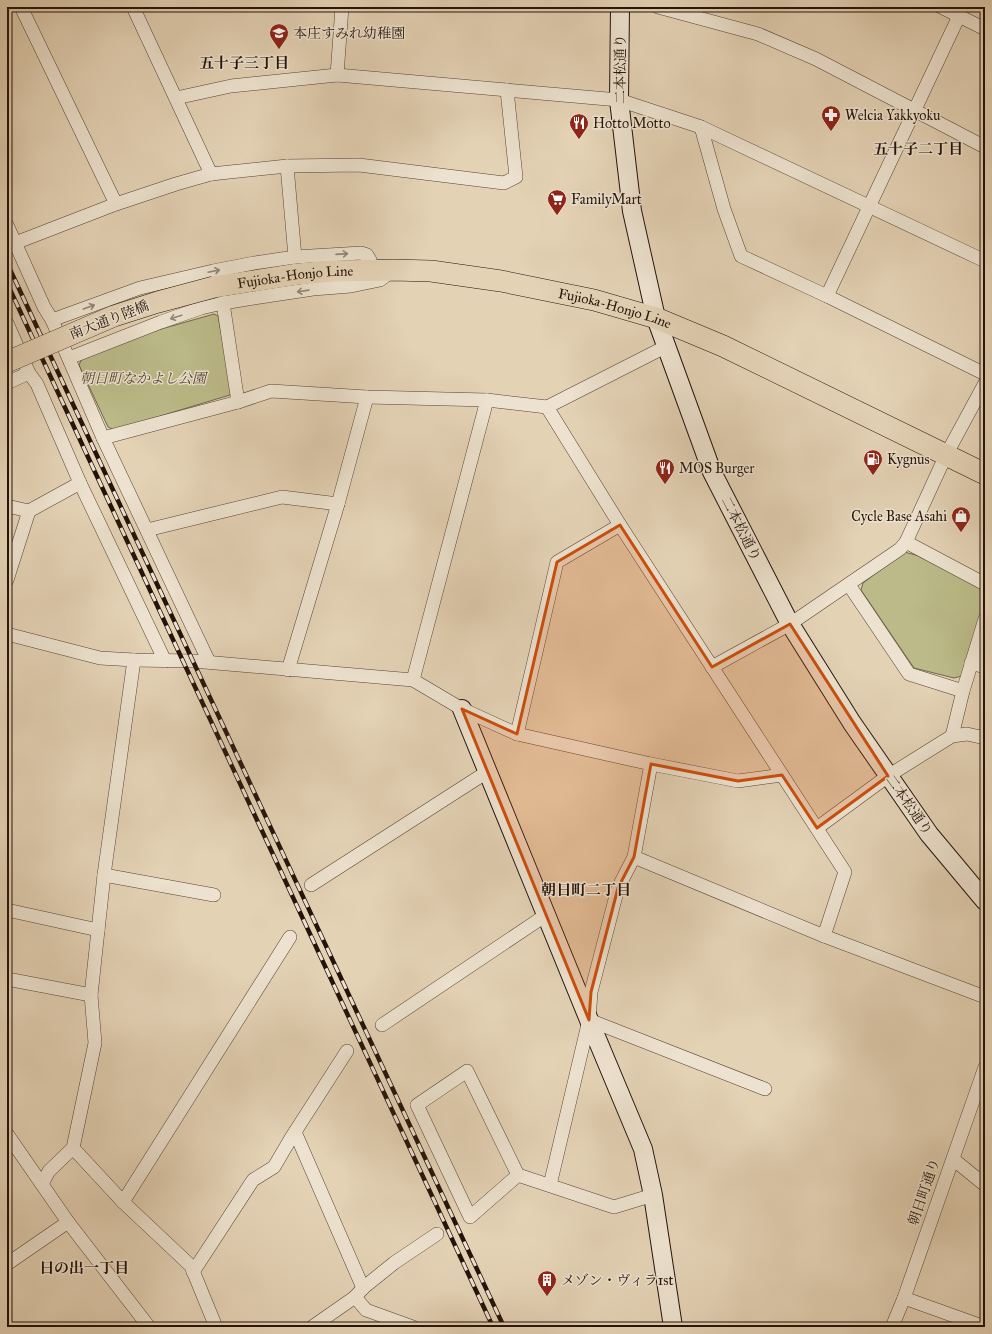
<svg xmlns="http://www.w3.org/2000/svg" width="992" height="1334" viewBox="0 0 992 1334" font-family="'IM FELL Great Primer','Noto Serif JP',serif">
<rect width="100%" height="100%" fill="#e4d2b5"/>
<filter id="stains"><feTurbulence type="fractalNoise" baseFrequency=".005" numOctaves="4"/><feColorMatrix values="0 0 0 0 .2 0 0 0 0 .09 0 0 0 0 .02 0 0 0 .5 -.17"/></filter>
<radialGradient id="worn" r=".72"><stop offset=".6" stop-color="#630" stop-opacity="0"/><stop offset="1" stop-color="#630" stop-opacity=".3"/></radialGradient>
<g fill="#bbba88" stroke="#706649">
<polygon points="214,314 218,316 232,391 230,395 114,430 108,427 79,365 82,358 126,339"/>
<polygon points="904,552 916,555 983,588 985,592 985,600 962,676 954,678 914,668 861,590 863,583"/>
</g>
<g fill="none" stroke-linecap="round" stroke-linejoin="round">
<defs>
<g id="street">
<polyline points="21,7 116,204"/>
<polyline points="133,7 211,174"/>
<polyline points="658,7 758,34 816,59 985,147"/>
<polyline points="941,7 985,29"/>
<polyline points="337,75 342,7"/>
<polyline points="176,98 231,86 337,75 619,100 701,127 985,261"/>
<polyline points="701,127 724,209 741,256 827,296 985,374"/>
<polyline points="287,166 295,257"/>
<polyline points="7,225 44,307 52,320 103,438 209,662"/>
<polyline points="15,243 116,204 176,184 211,174 287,166 359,165 504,183 516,177 507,90"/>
<polyline points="827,296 959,16"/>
<polyline points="223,303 238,402"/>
<polyline points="52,320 140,288 213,271 254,263 295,257 361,253 367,255 370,260 372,270"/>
<polyline points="7,323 29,373 37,384 80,483 165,661"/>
<polyline points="69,358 161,322 201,308 223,303 260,297 313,289 351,286 380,280 392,271"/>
<polyline points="7,383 29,373"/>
<polyline points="547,407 620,525 845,872 824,936"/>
<polyline points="103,438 238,402 271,391 367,397 487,400 547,407 667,346"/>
<polyline points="7,506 29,511 80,483"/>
<polyline points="147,530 282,497 338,504"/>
<polyline points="906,542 985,584"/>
<polyline points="7,580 29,511"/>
<polyline points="849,585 909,674 963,691"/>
<polyline points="7,634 100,658 134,660 193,661 413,680 462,709 517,734 651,764 738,781 782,775"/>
<polyline points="971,663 985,667"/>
<polyline points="712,667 790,624 900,549 906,542 946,455 985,383"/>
<polyline points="288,670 338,504 367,397"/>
<polyline points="413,680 487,400"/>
<polyline points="517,734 557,562 620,525"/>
<polyline points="952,736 963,691 985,619"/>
<polyline points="817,828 888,776 952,736 967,734 985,738"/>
<polyline points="634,857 824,936 985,997"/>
<polyline points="104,875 214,895"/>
<polyline points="311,885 487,772"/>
<polyline points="7,910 98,930"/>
<polyline points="7,979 91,995"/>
<polyline points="589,1020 765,1089"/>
<polyline points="382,1025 546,915"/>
<polyline points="295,1132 363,1288"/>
<polyline points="7,1134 68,1222 149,1327"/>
<polyline points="73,1148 123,1202 191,1266 216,1327"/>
<polyline points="953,1159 985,1185"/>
<polyline points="518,1175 470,1217 417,1105 467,1071 518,1175 614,1207 653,1195"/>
<polyline points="42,1184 49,1171 73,1148 95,1043 91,995 104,875 134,660"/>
<polyline points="550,1185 589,1020 591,992 618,888 634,857 651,764"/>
<polyline points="123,1202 290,937"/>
<polyline points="7,1264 68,1222"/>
<polyline points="193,1272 253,1180 274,1167 291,1138 347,1051"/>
<polyline points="355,1297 366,1310 413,1327"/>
<polyline points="904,1298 985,1327"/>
<polyline points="312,1327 355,1297 363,1288 394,1263 437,1234"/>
<polyline points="892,1327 904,1298 985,1067"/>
</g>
<g id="secondary">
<polyline points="620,7 619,100 632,211 656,318 712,472 790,624 852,723 929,834 985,901"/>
<polyline points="462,709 589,1020 643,1149 653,1195 673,1327"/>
</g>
<g id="primary">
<path id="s1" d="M 214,287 L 298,274 L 332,271 L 393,270 L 431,271 L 501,281 L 594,300 L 656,318 L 723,346 L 985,474"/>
</g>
</defs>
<use href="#street" stroke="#544335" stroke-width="14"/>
<use href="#secondary" stroke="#24130a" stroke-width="20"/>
<use href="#primary" stroke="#24130a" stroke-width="22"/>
<use href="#street" stroke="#ede2cf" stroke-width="13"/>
<use href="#secondary" stroke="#ede2cf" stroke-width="18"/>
<use href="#primary" stroke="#e4d2b5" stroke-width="21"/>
<defs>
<g id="rail">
<polyline points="7,263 504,1327"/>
<polyline points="7,283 493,1327"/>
</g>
</defs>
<use href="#rail" stroke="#24130a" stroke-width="4.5"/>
<use href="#rail" stroke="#ede2cf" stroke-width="3" stroke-dasharray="9" stroke-linecap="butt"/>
<defs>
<polyline id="primary-bridge" points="7,362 114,316 158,302 214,287"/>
</defs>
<use href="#primary-bridge" stroke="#24130a" stroke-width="22" stroke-linecap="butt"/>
<use href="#primary-bridge" stroke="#e4d2b5" stroke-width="21"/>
</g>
<defs><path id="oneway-shaft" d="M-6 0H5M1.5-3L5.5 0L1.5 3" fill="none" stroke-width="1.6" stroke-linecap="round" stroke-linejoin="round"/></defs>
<g stroke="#938576">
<use href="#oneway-shaft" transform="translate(342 254) rotate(-4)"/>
<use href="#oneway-shaft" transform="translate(214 271) rotate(-12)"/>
<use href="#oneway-shaft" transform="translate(303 291) rotate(172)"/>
<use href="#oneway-shaft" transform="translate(89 307) rotate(-20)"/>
<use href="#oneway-shaft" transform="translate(176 317) rotate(162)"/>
</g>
<path fill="#cb4e0c" fill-opacity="0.2" stroke="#cb4e0c" stroke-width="3" stroke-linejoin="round" d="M 620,525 L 712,667 L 790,624 L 888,776 L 817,828 L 782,775 L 738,781 L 651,764 L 634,857 L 618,888 L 591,992 L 589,1020 L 462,709 L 517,734 L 557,562 Z"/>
<defs>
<symbol id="school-pin" viewBox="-11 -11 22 30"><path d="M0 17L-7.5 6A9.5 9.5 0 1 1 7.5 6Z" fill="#8f2418" stroke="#ede2cf"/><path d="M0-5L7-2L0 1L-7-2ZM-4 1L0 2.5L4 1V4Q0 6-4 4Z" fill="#fff"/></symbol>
<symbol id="pharmacy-pin" viewBox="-11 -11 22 30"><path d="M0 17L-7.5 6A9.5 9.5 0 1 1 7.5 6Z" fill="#8f2418" stroke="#ede2cf"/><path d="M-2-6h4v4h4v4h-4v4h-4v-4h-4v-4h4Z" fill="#fff"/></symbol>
<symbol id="restaurant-pin" viewBox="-11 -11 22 30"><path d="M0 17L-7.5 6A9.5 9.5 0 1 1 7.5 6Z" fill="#8f2418" stroke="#ede2cf"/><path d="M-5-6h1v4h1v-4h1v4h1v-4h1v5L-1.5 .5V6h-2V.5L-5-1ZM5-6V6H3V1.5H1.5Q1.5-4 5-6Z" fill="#fff"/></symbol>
<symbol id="supermarket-pin" viewBox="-11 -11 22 30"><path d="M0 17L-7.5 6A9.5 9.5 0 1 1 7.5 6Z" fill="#8f2418" stroke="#ede2cf"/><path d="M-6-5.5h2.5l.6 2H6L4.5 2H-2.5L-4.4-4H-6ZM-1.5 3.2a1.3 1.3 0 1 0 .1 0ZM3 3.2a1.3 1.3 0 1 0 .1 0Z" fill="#fff"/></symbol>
<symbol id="fuel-pin" viewBox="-11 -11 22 30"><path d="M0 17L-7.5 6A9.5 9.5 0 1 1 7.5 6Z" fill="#8f2418" stroke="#ede2cf"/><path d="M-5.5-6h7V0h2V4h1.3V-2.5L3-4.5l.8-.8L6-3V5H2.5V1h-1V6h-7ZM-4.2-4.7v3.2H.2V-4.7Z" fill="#fff"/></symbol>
<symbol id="shop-pin" viewBox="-11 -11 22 30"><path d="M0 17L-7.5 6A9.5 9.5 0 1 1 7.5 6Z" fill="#8f2418" stroke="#ede2cf"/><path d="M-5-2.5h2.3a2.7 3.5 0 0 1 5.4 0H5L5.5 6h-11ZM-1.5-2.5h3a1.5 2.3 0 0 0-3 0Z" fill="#fff"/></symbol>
<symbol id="building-pin" viewBox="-11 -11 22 30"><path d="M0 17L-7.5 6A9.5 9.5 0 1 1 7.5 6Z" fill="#8f2418" stroke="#ede2cf"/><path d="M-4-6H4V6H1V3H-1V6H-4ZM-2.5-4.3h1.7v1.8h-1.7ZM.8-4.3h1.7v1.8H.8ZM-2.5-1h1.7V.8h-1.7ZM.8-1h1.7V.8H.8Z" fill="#fff"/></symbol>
</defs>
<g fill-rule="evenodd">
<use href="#school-pin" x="268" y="22" width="22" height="30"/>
<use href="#pharmacy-pin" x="820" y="104" width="22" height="30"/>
<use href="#restaurant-pin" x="568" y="112" width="22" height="30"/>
<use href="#supermarket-pin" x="546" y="188" width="22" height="30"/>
<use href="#fuel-pin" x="862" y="448" width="22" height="30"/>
<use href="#restaurant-pin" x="654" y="457" width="22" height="30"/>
<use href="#shop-pin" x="950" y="505" width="22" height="30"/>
<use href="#building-pin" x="536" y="1269" width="22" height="30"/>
</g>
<g text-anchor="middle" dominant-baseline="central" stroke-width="3" stroke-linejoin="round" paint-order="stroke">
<g font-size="14" fill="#24130a" stroke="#ede2cf" text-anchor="start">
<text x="293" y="33">本庄すみれ幼稚園</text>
<text x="845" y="115">Welcia Yakkyoku</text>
<text x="593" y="123">Hotto Motto</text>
<text x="571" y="199">FamilyMart</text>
<text x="887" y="459">Kygnus</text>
<text x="679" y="468">MOS Burger</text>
<text x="947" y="516" text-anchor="end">Cycle Base Asahi</text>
<text x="561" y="1280">メゾン・ヴィラ1st</text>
</g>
<g font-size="14" fill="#24130a" stroke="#ede2cf">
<text transform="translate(620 69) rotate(-90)">二本松通り</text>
<text stroke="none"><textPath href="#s1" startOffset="82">Fujioka-Honjo Line</textPath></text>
<text stroke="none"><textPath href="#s1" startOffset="406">Fujioka-Honjo Line</textPath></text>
<text transform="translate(109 320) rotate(-21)">南大通り陸橋</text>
<text transform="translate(741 529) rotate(63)">二本松通り</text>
<text transform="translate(909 805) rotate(55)">二本松通り</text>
<text transform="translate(924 1192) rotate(-71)">朝日町通り</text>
</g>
<g font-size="14" font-style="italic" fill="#514530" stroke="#ede2cf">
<text x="143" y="378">朝日町なかよし公園</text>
</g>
<g font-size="15" font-weight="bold" fill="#24130a" stroke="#ede2cf">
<text x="244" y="63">五十子三丁目</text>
<text x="918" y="149">五十子二丁目</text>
<text x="586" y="890">朝日町二丁目</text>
<text x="84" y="1268">日の出一丁目</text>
</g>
</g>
<rect width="992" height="1334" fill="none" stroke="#e4d2b5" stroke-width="24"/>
<rect x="8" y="8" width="976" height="1318" fill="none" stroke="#24130a" stroke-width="2"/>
<rect x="12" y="12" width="968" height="1310" fill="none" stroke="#24130a"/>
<rect width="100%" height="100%" filter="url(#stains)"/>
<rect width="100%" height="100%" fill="url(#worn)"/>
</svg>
